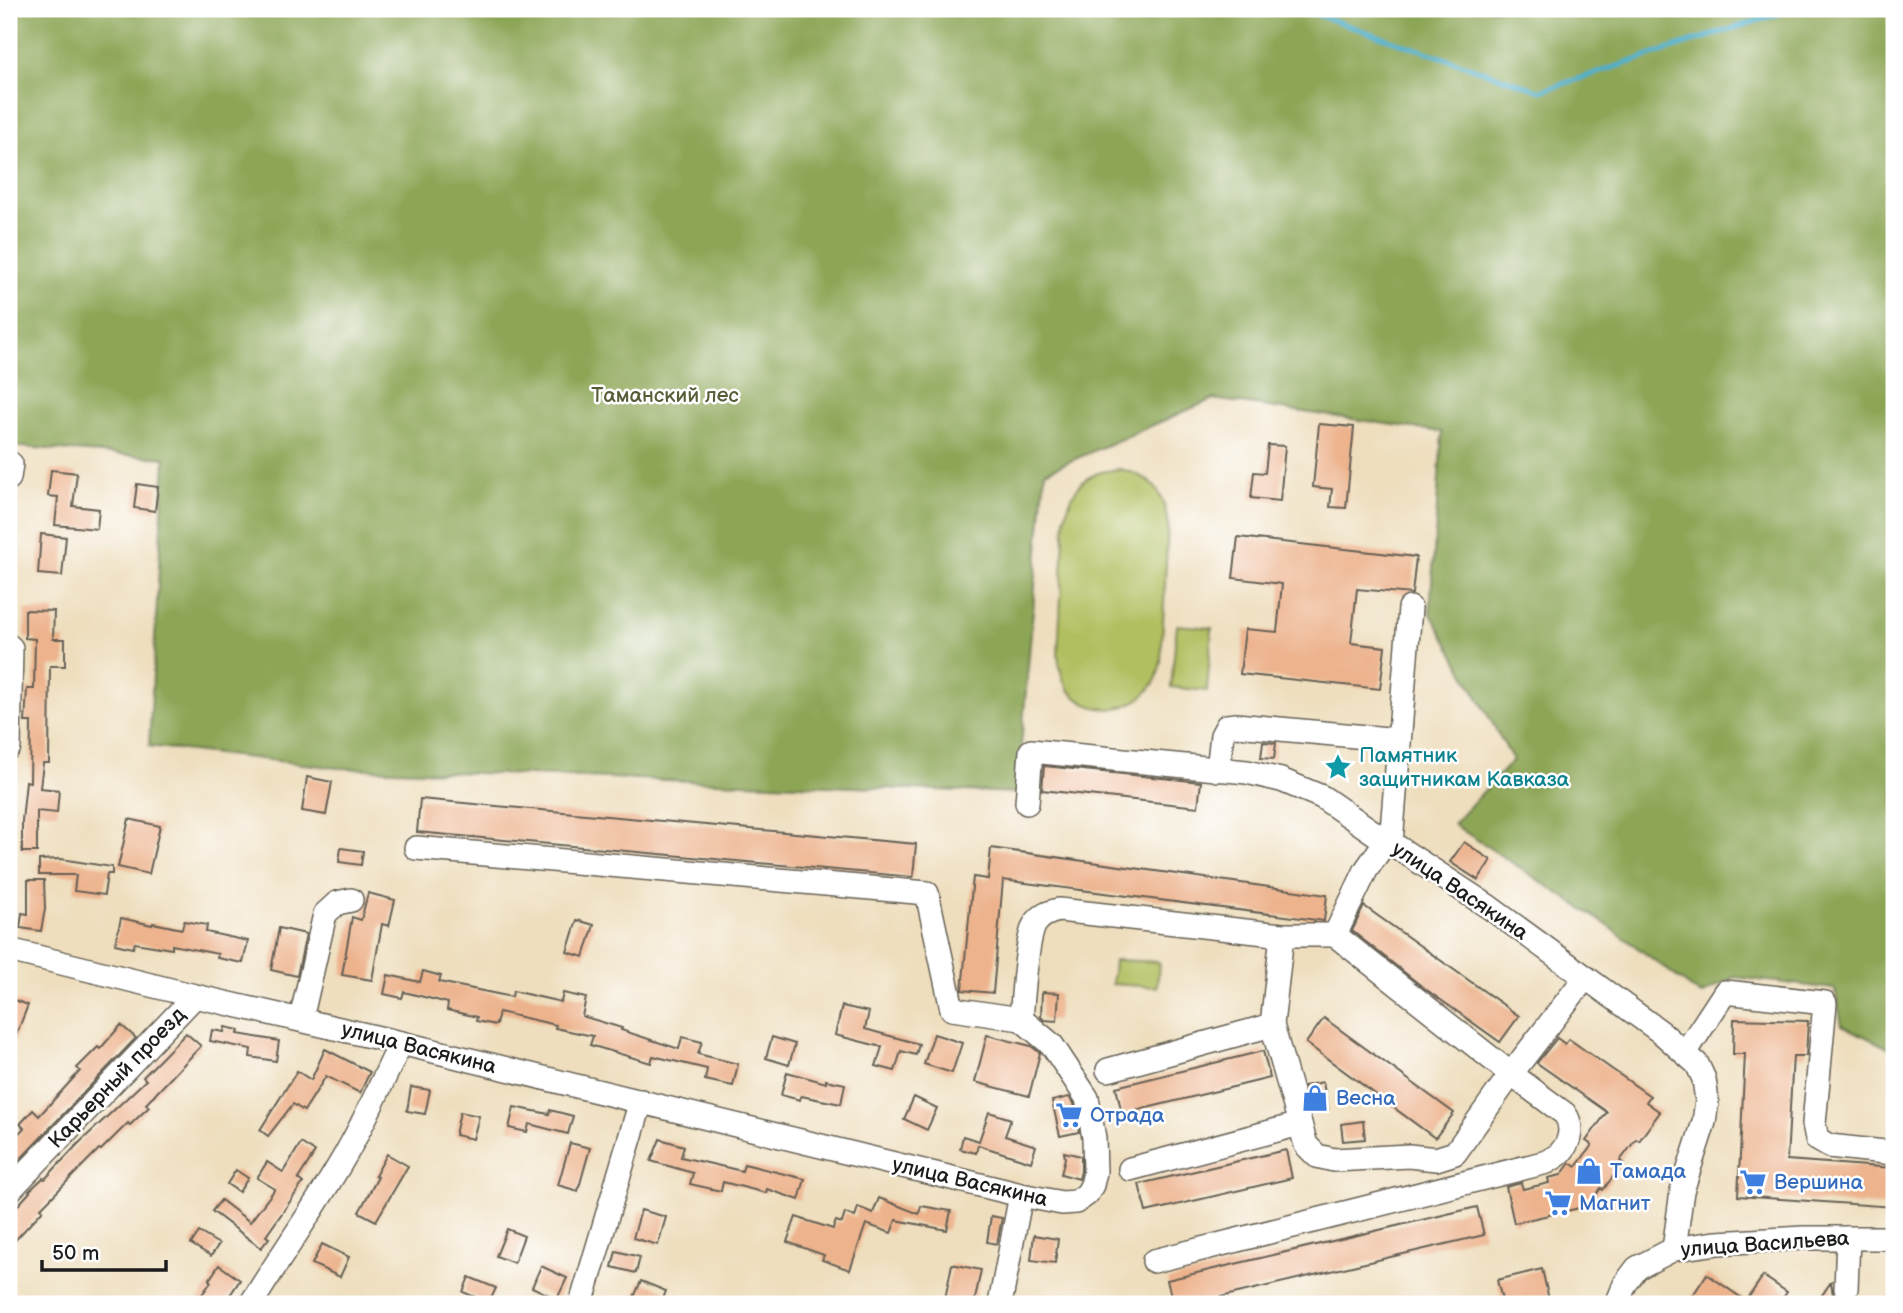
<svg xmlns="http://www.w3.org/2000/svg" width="1903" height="1313" viewBox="0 0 1903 1313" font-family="'Balsamiq Sans',sans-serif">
<rect width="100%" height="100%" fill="#fff"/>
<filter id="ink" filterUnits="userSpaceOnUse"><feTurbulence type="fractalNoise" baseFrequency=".0143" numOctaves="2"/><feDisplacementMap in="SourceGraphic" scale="14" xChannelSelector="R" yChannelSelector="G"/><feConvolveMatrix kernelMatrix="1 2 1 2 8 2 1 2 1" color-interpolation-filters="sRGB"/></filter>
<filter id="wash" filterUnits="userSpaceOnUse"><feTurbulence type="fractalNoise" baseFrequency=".00686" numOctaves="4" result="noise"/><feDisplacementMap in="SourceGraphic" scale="28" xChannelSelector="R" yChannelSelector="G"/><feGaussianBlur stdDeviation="1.57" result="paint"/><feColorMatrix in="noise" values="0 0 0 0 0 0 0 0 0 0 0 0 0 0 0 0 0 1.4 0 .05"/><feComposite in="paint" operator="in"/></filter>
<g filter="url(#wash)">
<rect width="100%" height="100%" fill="#eedebd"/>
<g fill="#b2bf61" stroke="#676e3e" stroke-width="2">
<path d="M 1120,469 C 1154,478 1163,490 1168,524 L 1161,662 C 1159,669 1158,677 1154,683 C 1136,712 1093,719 1070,691 C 1061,680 1060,668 1058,655 L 1065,517 C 1074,484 1085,472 1120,469 Z"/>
<polygon points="1177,625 1212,628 1207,691 1171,687"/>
<polygon points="1114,960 1159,962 1157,987 1112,984"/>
</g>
<polygon fill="#8da657" stroke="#54613a" stroke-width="2" points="9,9 1894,9 1894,1051 1842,1025 1835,989 1734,977 1701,995 1607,925 1453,824 1513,760 1430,612 1442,432 1213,399 1045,472 1017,793 338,768 149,746 165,458 9,446"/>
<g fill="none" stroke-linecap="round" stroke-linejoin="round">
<polyline stroke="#4baeca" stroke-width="5" points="1300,9 1541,91 1793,9"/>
</g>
<g id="blocks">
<g fill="#edb38d">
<polygon points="1319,424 1354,427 1346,508 1330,507 1332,489 1313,487"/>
<polygon points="1268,445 1285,446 1280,501 1251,498 1254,472 1265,473"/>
<polygon points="51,470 77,473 73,506 99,509 97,529 55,525 58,497 48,496"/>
<polygon points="137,484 158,487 155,511 134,508"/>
<polygon points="41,534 66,537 62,576 38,574"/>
<polygon points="1238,537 1416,557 1412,594 1357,589 1351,643 1385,647 1380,689 1240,674 1245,629 1277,632 1282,584 1233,578"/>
<polygon points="25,610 54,611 53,639 65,639 65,666 50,666 49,763 43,763 40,788 59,790 57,813 37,811 37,852 22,852 22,821 26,781 30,782 31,722 25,722 27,689 34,689 35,639 25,638"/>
<polygon points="1263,742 1276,743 1274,759 1261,758"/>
<polygon points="1044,766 1201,782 1198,807 1042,790"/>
<polygon points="307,777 332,782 326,815 302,811"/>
<polygon points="420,799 916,844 913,877 417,832"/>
<polygon points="129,819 160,826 149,874 118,867"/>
<polygon points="1464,842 1491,860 1478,880 1450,862"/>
<polygon points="341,848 363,851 361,865 339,862"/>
<polygon points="991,848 1327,895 1324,921 1003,880 993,993 962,990 973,877 988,879"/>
<polygon points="61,859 112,867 112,874 107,874 104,895 74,891 76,875 39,875 39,860"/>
<polygon points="28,880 44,880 45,909 41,931 20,928 22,913 28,914"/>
<polygon points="368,893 395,900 389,926 382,924 372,980 342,975 352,917 361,920"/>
<polygon points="1364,906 1519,1016 1500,1042 1424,988 1352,931"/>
<polygon points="121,918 152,925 153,923 182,929 184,921 207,925 206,932 248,941 243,963 217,958 218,954 172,945 172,949 135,943 133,948 115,944"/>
<polygon points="577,920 594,925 584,957 567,952"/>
<polygon points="279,928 306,934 297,976 271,970"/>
<polygon points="423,971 441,976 439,982 512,997 513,991 561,1002 563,993 586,998 582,1016 622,1028 621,1030 679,1049 682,1037 702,1042 698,1054 738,1064 733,1086 705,1080 707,1069 653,1056 651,1063 590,1045 593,1036 555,1028 556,1025 499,1012 496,1025 476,1021 477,1017 447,1010 448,1003 404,992 402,998 384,994 388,975 420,982"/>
<polygon points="1042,992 1059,993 1057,1021 1044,1020 1041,1017"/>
<polygon points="9,998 28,1005 9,1053"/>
<polygon points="842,1006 869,1012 865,1029 919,1044 916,1055 901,1051 895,1071 876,1066 882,1047 835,1035"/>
<polygon points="1324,1018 1454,1113 1435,1138 1306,1043"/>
<polygon points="1734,1019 1808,1021 1806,1056 1793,1056 1787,1160 1894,1168 1894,1207 1738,1196 1745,1054 1733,1054"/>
<polygon points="121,1025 136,1038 9,1171 9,1143 24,1128 20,1124 33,1110 39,1116 80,1071 77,1068 98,1047 100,1049"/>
<polygon points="225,1027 239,1030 238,1034 279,1041 276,1061 250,1057 251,1049 210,1041 212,1030 224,1032"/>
<polygon points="186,1033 201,1046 146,1104 149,1107 130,1125 128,1123 101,1150 99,1149 41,1208 43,1210 9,1247 9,1215 30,1192 29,1191 43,1178 45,1179 78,1144 146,1080 143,1077"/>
<polygon points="934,1034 962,1043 952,1073 924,1064"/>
<polygon points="987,1035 1031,1046 1040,1053 1029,1096 975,1082"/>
<polygon points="772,1037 795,1044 789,1065 766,1058"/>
<polygon points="1557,1038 1565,1044 1569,1039 1650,1096 1646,1102 1660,1112 1639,1141 1636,1139 1620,1161 1623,1163 1603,1190 1601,1188 1588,1206 1514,1223 1506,1187 1521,1183 1523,1189 1549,1183 1548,1178 1561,1175 1570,1163 1576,1167 1592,1145 1586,1141 1607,1112 1537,1063"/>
<polygon points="325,1049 370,1072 360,1093 326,1076 304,1111 293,1104 268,1136 260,1130 297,1071 311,1080"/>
<polygon points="1263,1051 1270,1078 1122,1114 1116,1087"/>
<polygon points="787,1072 826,1083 826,1080 845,1084 841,1104 801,1096 800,1100 781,1095"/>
<polygon points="1323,1082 1328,1110 1311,1113 1304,1086"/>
<polygon points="411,1087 430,1090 425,1114 407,1111"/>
<polygon points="914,1097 937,1108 927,1130 904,1119"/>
<polygon points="1069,1097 1074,1103 1079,1132 1060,1136 1052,1101"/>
<polygon points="514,1107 549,1114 550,1110 573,1116 568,1134 529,1124 527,1132 509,1128"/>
<polygon points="460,1112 479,1116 473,1139 455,1135"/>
<polygon points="989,1112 1011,1119 1005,1136 1036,1146 1031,1162 978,1145 976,1153 960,1149 963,1136 979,1141"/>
<polygon points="1363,1121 1365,1139 1343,1141 1341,1124"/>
<polygon points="660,1139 684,1146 681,1157 742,1171 744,1164 805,1179 799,1200 767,1189 766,1193 723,1182 721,1191 690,1184 693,1173 651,1161"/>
<polygon points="301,1143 315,1152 298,1179 303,1183 266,1236 269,1238 261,1248 212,1211 221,1200 250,1222 275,1189 257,1178 267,1162 283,1172"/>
<polygon points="570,1143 590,1148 578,1191 558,1185"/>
<polygon points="1286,1150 1292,1178 1146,1212 1139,1184"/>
<polygon points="1064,1152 1081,1156 1081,1171 1079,1179 1061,1174 1065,1158"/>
<polygon points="387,1154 408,1166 376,1221 359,1212 378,1177 375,1176"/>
<polygon points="236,1170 248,1178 239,1192 227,1184"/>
<polygon points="879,1198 919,1214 921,1206 951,1211 947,1230 896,1220 891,1233 866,1224 850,1270 822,1260 824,1255 787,1242 796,1217 833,1229 836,1221 842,1223 845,1213 855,1217 858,1207 873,1213"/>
<polygon points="1477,1207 1484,1235 1191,1304 1173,1304 1167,1280"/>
<polygon points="641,1210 666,1217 658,1245 633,1238"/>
<polygon points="991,1216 1002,1218 997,1244 987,1242"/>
<polygon points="507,1229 524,1236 514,1263 496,1256"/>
<polygon points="199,1232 219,1244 211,1256 191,1244"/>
<polygon points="1034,1235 1058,1239 1055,1263 1031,1260"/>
<polygon points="322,1244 349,1257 340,1277 312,1264"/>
<polygon points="616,1251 640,1257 636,1273 612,1267"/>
<polygon points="952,1264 981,1270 974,1304 944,1304"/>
<polygon points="219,1265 240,1280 224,1304 195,1304 211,1282 209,1280"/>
<polygon points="541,1266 567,1278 557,1299 532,1287"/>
<polygon points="1542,1269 1550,1304 1503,1304 1497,1280"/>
<polygon points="1707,1274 1746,1301 1763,1276 1787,1292 1779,1304 1687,1304"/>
<polygon points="469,1277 496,1288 489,1303 463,1292"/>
<polygon points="641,1281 666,1291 661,1304 631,1304"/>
<polygon points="1831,1282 1833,1295 1838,1300 1846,1303 1855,1299 1863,1304 1816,1304"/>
</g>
</g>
</g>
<g filter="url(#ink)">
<use href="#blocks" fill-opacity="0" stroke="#666054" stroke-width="2"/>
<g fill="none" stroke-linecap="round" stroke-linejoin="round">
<defs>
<g id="minor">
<polyline points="9,478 11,464"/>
<polyline points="9,646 11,648 9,747"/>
<polyline points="1218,770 1222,735 1227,726 1236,725 1399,740"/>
<polyline points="1027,803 1031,751 1247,772 1281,780 1322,797 1386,841 1391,843 1489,907 1662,1033 1697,1064 1704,1079 1707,1101 1704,1122 1682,1191 1674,1249"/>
<polyline points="1391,843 1410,608"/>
<polyline points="416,848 927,893 952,1009 1021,1019"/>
<polyline points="1335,935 1366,870 1386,841"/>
<polyline points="9,950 195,996 401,1043 1021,1195 1062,1203 1076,1202 1087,1194 1092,1185 1095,1172 1094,1138 1087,1098 1052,1045 1021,1019"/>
<polyline points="301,1019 325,914 337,903 351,900"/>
<path d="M 1021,1019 C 1023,998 1026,939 1035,924 C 1041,915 1049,912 1059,910 L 1282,935 L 1335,935"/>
<polyline points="1272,1025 1282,935"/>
<polyline points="1685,1053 1725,992 1825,1003 1814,1124 1817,1139 1829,1146 1894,1153"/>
<polyline points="1108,1070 1272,1025 1306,1145 1317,1156 1334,1160 1409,1156 1436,1159 1455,1153 1511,1074 1585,978"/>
<polyline points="1130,1169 1300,1124"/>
<polyline points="9,1191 195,996"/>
<path d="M 1154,1261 L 1547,1162 C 1551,1159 1558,1156 1561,1152 C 1571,1141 1573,1126 1565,1114 L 1511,1074 L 1335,935"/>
<polyline points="1846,1289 1848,1238"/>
<path d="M 251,1304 C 281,1255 314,1209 343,1159 C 365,1122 382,1081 401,1043"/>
<polyline points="581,1304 641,1101"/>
<polyline points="1000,1304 1021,1195"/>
<polyline points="1617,1304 1625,1284 1637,1268 1674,1249 1717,1243 1803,1238 1894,1238"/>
</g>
</defs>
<use href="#minor" stroke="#666054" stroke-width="26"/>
<use href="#minor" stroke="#fff" stroke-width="23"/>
</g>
</g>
<defs>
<symbol id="sight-bare" viewBox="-9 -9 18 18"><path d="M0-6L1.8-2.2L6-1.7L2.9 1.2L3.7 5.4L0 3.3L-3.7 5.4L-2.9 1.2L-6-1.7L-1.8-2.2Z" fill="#0f9aa8" stroke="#fff" stroke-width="2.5" paint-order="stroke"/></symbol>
<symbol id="shop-bare" viewBox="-9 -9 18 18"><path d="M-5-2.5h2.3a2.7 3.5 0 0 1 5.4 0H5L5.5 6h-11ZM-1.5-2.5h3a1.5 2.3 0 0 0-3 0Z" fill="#3f7fe0" stroke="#fff" stroke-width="2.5" paint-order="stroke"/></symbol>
<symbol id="supermarket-bare" viewBox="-9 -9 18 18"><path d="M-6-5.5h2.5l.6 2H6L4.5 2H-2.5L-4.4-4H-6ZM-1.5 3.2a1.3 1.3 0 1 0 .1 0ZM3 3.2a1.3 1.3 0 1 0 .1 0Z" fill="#3f7fe0" stroke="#fff" stroke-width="2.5" paint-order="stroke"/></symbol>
</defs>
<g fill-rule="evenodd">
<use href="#sight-bare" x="1319" y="748" width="38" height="38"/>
<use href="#shop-bare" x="1296" y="1079" width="38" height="38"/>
<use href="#supermarket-bare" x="1050" y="1096" width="38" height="38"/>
<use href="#shop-bare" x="1570" y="1152" width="38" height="38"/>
<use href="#supermarket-bare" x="1734" y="1163" width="38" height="38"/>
<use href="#supermarket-bare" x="1539" y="1184" width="38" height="38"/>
</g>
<g text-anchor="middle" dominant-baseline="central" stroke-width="5" stroke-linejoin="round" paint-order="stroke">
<g font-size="21" fill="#585d38" stroke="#fff">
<text x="665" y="395">Таманский лес</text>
</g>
<g font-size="21" fill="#0d838f" stroke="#fff" text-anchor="start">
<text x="1359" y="755">Памятник<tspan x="1359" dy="24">защитникам Кавказа</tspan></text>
</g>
<g font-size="21" fill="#1c1c1c" stroke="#fff">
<text transform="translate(1460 891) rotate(34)">улица Васякина</text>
<text transform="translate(419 1048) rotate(14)">улица Васякина</text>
<text transform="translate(117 1078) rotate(-46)">Карьерный проезд</text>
<text transform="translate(970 1182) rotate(13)">улица Васякина</text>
<text transform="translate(1765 1244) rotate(-4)">улица Васильева</text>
</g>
<g font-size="21" fill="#366cbe" stroke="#fff" text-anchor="start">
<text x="1336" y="1098">Весна</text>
<text x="1090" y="1115">Отрада</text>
<text x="1610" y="1171">Тамада</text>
<text x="1774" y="1182">Вершина</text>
<text x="1579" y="1203">Магнит</text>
</g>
</g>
<rect width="1903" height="1313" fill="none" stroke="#fff" stroke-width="35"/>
<path d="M42 1260v10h124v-10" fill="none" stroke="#1c1c1c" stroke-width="3.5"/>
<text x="52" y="1260" font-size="21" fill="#1c1c1c" stroke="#ffffff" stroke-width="5" paint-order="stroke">50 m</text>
</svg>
